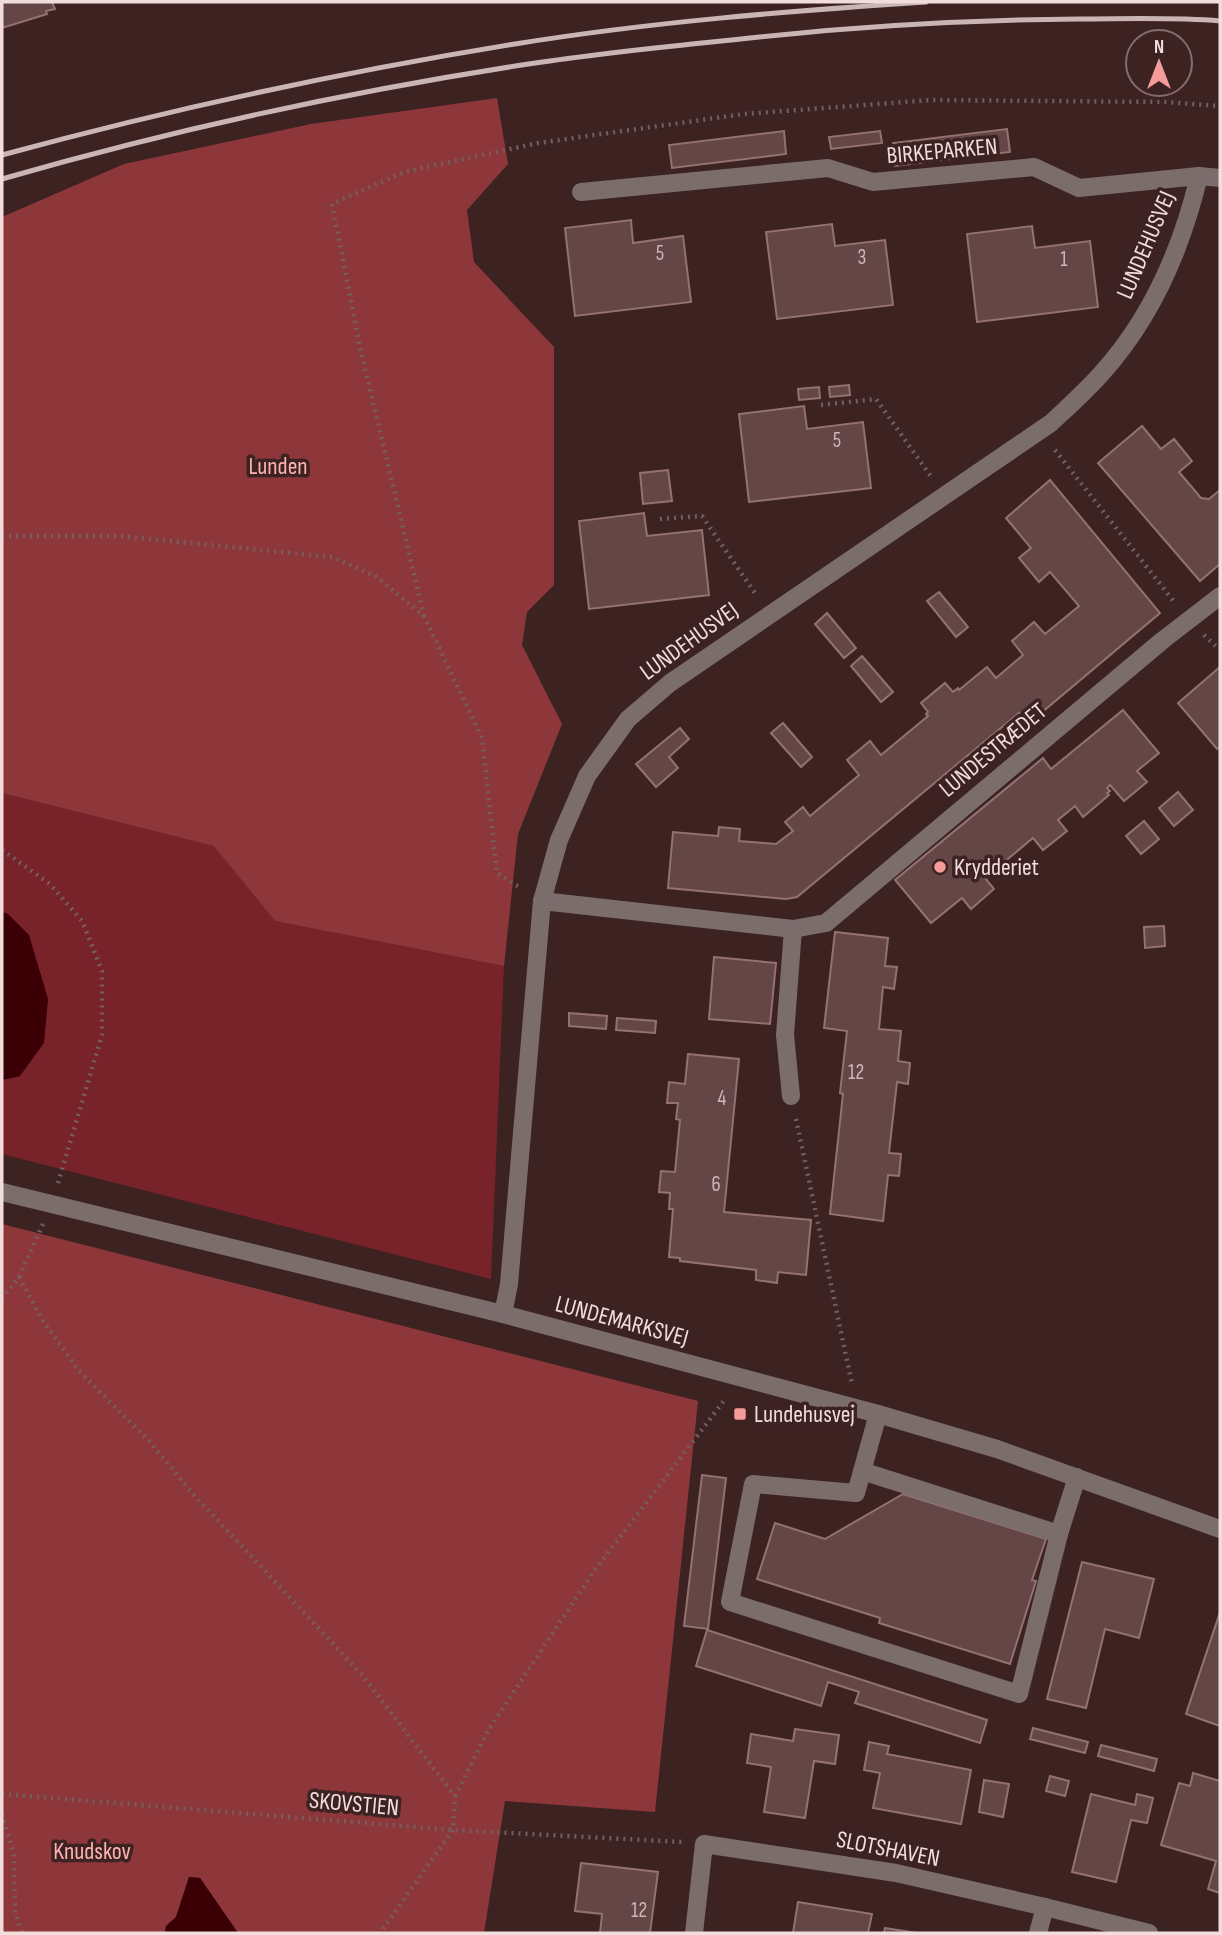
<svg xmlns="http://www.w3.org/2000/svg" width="1222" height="1935" viewBox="0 0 1222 1935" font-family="'Sofia Sans Condensed',sans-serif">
<rect width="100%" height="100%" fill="#3d2222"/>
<polygon fill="#782329" points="2,793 215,846 275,921 504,966 491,1279 2,1154 2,1080 20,1076 8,914 2,912"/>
<g fill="#8e373b">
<polygon points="497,98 508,164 467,210 474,262 554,347 554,585 527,612 522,645 562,724 518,834 504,966 275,921 214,846 2,793 2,217 124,164 311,124"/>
<polygon points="2,1224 698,1401 655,1812 505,1801 484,1933 238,1933 200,1878 189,1877 176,1917 166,1926 165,1933 2,1933"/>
</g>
<g fill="#3b0006">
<polygon points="2,912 8,914 29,935 48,999 44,1043 20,1076 2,1080"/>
<polygon points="189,1877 200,1878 238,1933 165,1933 166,1926 176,1917"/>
</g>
<g fill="#644646" stroke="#937271" stroke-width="2">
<polygon points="2,2 52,2 55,9 46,11 47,14 2,28"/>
<polygon points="1007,129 1010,152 895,166 893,143"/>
<polygon points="784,131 786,154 672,168 669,145"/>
<polygon points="880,131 882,143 831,149 829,137"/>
<polygon points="631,220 633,243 683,236 691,302 575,316 565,228"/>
<polygon points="832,224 835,246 885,240 893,305 777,319 766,232"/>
<polygon points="1032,226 1035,248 1090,241 1098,307 977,322 967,234"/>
<polygon points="849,385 850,395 830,397 829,387"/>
<polygon points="819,387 820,398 799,400 798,389"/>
<polygon points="804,406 807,429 863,422 871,488 749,502 739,414"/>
<polygon points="1142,426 1161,449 1174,439 1192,461 1179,472 1201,498 1209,499 1220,490 1220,564 1200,581 1098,463"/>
<polygon points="668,470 672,501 643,504 640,473"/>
<polygon points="1050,480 1160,613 1028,724 1019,713 797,897 786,899 668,888 673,832 718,836 719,827 740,829 739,841 776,844 793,831 785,822 803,807 810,816 859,775 847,760 870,741 881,755 928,716 926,714 928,712 921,703 945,683 953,692 958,688 959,690 987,667 996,678 1023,655 1012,641 1034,622 1045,634 1079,606 1050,572 1039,582 1019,558 1031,548 1006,518"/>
<polygon points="644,513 647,536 702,530 709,595 589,609 579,521"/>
<polygon points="939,592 968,627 956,637 927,601"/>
<polygon points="827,613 856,648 844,658 815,624"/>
<polygon points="862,656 893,692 881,702 851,666"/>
<polygon points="1220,667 1220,747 1217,749 1178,703"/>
<polygon points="1123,710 1159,753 1137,771 1147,782 1124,801 1110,785 1107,788 1110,791 1107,793 1109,795 1083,817 1075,806 1058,820 1067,831 1043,850 1033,838 985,878 994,889 971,909 962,898 931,923 895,880 1043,758 1051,769"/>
<polygon points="783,723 812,757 801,767 771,733"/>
<polygon points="680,728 689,739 669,757 678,768 656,787 636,764"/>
<polygon points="1178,792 1193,810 1174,826 1159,808"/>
<polygon points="1144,821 1159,839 1141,854 1126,836"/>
<polygon points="1164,926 1165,946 1145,948 1144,927"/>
<polygon points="835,932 888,938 885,966 897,967 894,989 883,987 879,1029 901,1031 898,1061 910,1063 908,1084 897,1082 889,1153 901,1154 899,1176 888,1175 883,1221 830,1214 843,1094 840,1093 847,1031 824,1028"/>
<polygon points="714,957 776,963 770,1024 709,1019"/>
<polygon points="569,1013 607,1016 606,1029 569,1026"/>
<polygon points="617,1018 656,1021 655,1033 616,1030"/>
<polygon points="688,1054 739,1059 724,1212 811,1220 806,1275 778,1272 777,1283 756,1280 756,1270 680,1261 680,1258 669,1257 673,1209 669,1209 670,1193 659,1192 661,1171 675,1172 680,1120 676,1119 678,1103 667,1103 669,1082 685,1084"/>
<polygon points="702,1475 726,1478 708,1629 684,1626"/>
<polygon points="903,1494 1046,1539 1032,1580 1036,1581 1010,1664 879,1623 880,1618 757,1579 775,1523 825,1539"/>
<polygon points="1082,1562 1154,1579 1139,1638 1105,1629 1086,1708 1047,1699"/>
<polygon points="1220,1612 1220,1726 1186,1714"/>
<polygon points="707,1630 987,1720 980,1743 855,1703 859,1692 828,1682 821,1706 696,1666"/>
<polygon points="1033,1728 1088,1742 1085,1753 1030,1739"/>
<polygon points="795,1729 839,1735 835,1764 814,1761 805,1818 764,1812 771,1767 747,1763 751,1734 793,1741"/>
<polygon points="869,1742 889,1746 887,1754 971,1770 961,1824 873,1808 880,1773 864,1770"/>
<polygon points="1101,1745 1157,1759 1154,1771 1098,1756"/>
<polygon points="1193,1773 1220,1781 1220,1893 1208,1889 1216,1861 1161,1845 1179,1783 1190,1786"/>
<polygon points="1050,1776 1069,1781 1065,1796 1046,1791"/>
<polygon points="984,1780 1009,1784 1003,1817 979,1812"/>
<polygon points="1091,1794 1135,1805 1137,1794 1153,1798 1147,1823 1131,1820 1116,1882 1072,1872"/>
<polygon points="581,1863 658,1872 650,1933 600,1933 602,1914 575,1911"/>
<polygon points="798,1902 872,1914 868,1933 793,1933"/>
<polygon points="885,1928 917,1933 884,1933"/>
</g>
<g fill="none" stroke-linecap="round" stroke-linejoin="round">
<g stroke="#765e5e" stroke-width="4.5" stroke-dasharray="2 5" stroke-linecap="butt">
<polyline points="821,405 876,399 932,478"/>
<polyline points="1055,450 1175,603"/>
<polyline points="660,519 702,516 757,596"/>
<polyline points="2,536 119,536 332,557 377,577 424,616 482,738 497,873 521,888"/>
<polyline points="424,616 360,347 332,204 404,172 538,143 744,114 932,100 1166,102 1220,106"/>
<polyline points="1204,635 1220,650"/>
<polyline points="2,850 50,884 82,921 102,971 102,1035 58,1183"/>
<polyline points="796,1119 852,1384"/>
<polyline points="19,1277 43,1321 79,1371 149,1441 194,1495 363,1676 455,1796 453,1830 380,1933"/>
<polyline points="2,1299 19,1277 43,1224"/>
<polyline points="2,1794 453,1830 682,1842"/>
<polyline points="455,1796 489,1729 592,1574 726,1398"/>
<polyline points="2,1814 14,1854 15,1911 22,1933"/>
</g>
<g stroke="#7b6d6c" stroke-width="18">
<polyline points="581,192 828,168 873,182 1034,167 1079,188 1199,176 1220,178"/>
<polyline points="542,901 793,929 826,923 1163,640 1220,596"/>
<polyline points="791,1096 785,1035 793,929"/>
<polyline points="2,1192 503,1314 878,1414 997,1449 1220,1529"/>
<path d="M 503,1314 L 509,1284 L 542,901 L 559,840 L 587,776 L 628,719 L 670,683 L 1051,423 C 1068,407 1086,391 1101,374 C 1151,319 1182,247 1199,176"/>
<polyline points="878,1414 856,1493 753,1484 730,1602 1019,1694 1059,1534 1077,1477"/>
<polyline points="862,1471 1059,1534"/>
<polyline points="694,1933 704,1844 896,1873 1045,1907 1149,1933"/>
<polyline points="1038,1933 1045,1907"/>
</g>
<g stroke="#c9b5b4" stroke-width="5">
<path d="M 2,155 C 171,109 342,72 515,44 C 651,22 789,11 926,2"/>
<path d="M 2,179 C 172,130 347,92 522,65 C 598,53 674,46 750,38 C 859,26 968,20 1078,19 C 1125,19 1173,17 1220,21"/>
</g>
</g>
<g fill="#f59b9a" stroke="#3d2222" stroke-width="2.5">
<circle cx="940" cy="867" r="7"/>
<rect x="733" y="1407" width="14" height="14" rx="3.5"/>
</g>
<g text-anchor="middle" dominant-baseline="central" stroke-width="7" stroke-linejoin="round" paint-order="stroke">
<g font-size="21" fill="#cdb7b6">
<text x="660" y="253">5</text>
<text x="862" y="257">3</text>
<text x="1064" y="259">1</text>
<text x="837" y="440">5</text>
<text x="856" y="1072">12</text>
<text x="722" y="1098">4</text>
<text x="716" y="1184">6</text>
<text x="639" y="1910">12</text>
</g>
<g font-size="24" fill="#f0dddc" stroke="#3d2222">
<text transform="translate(942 151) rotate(-5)">BIRKEPARKEN</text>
<text transform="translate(1146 245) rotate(-67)">LUNDEHUSVEJ</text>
<text transform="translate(689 641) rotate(-36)">LUNDEHUSVEJ</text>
<text transform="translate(993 750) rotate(-40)">LUNDESTRÆDET</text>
<text transform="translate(622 1321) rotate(15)">LUNDEMARKSVEJ</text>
<text transform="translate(354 1804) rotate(5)">SKOVSTIEN</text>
<text transform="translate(888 1849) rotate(11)">SLOTSHAVEN</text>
</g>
<g font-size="24" fill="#feb2b1" stroke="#3d2222">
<text x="278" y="466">Lunden</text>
<text x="92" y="1851">Knudskov</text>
</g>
<g font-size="24" fill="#f0dddc" stroke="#3d2222" text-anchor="start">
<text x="954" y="867">Krydderiet</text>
<text x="754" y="1414">Lundehusvej</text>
</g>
</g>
<rect width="1222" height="1935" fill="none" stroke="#f0dddc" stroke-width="7"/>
<g transform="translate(1159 63)"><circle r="33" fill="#3d2222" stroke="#856d6c" stroke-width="2"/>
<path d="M0-5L12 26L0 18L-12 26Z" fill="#f59b9a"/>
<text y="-10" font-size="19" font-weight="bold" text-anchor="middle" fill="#f0dddc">N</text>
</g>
</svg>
